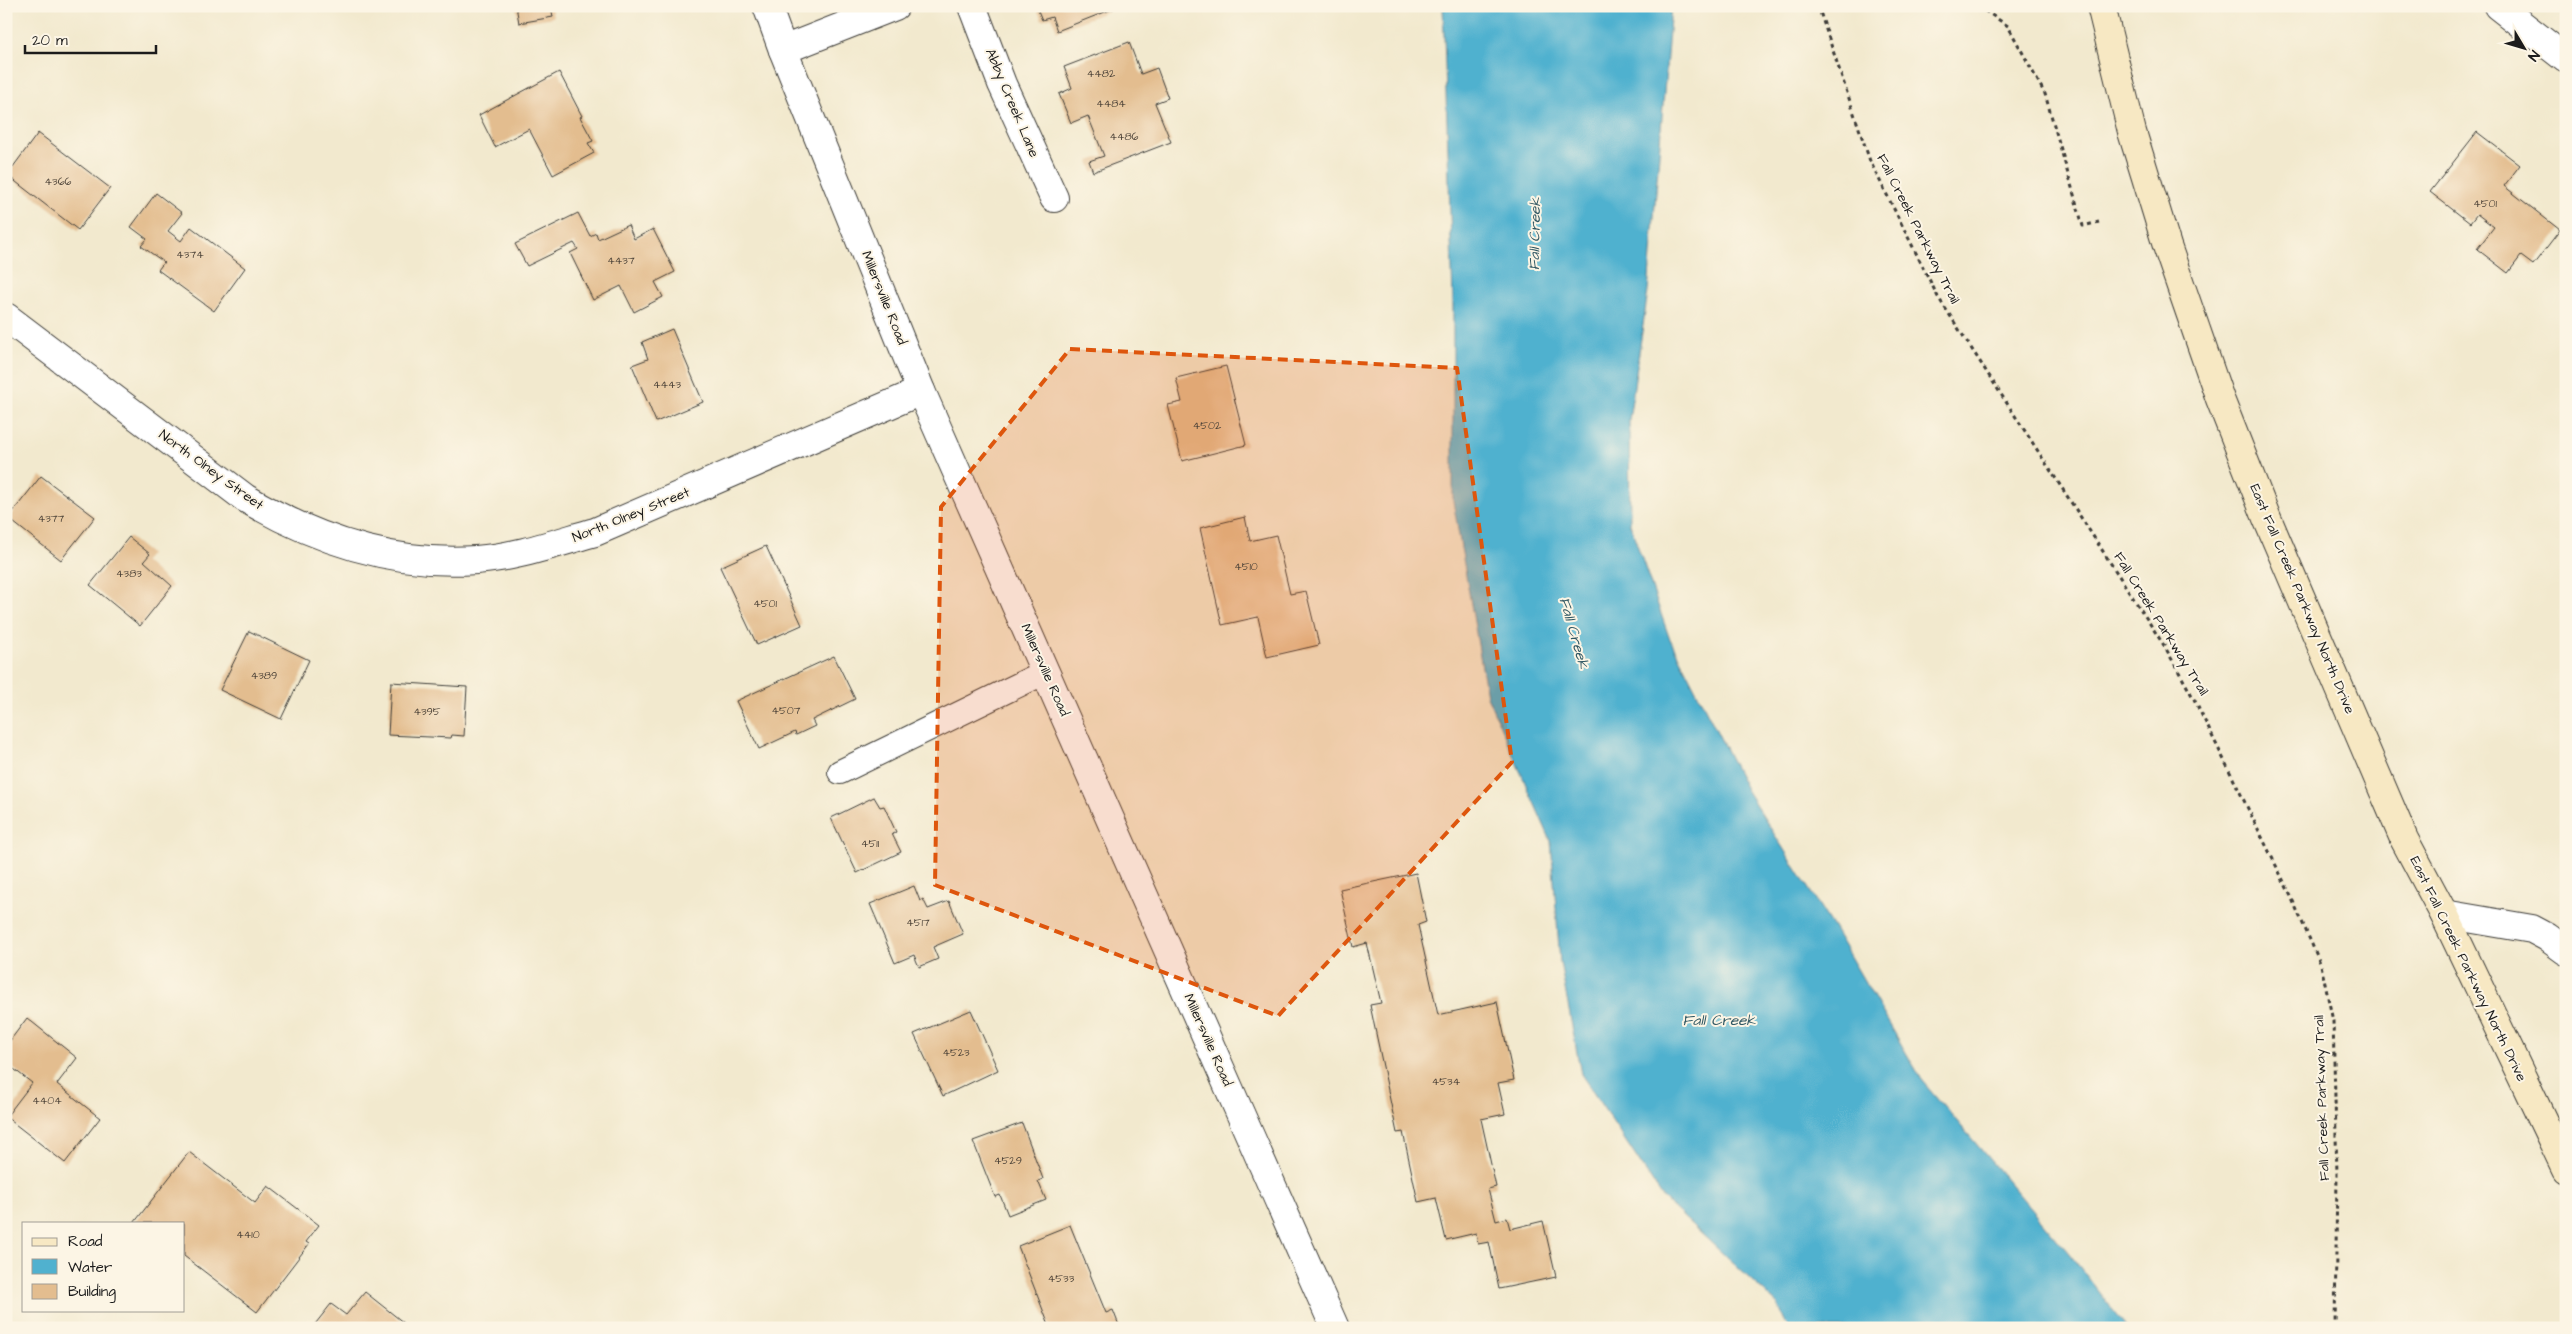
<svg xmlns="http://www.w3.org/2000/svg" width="2572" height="1334" viewBox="0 0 2572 1334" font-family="'Architects Daughter',sans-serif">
<rect width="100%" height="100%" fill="#fcf5e5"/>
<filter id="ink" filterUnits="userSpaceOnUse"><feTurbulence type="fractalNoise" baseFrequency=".02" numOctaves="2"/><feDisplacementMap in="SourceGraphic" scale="10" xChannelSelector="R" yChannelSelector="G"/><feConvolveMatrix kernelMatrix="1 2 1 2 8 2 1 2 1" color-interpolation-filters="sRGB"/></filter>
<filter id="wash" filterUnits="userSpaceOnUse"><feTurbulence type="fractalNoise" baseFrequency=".0096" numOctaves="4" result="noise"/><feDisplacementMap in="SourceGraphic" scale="20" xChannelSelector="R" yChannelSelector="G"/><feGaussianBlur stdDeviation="1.12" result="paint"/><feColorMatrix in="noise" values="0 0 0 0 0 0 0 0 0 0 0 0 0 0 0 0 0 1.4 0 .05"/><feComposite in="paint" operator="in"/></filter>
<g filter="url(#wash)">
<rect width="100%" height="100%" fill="#f2e9ce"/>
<polygon fill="#50b1cf" stroke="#366676" points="1443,6 1671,6 1648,291 1629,420 1630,524 1669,637 1747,791 1834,929 1922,1080 2068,1252 2127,1328 1788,1328 1778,1305 1664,1199 1581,1074 1560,962 1551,841 1487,696 1453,501 1453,299"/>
<g id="blocks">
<g fill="#e3bd8f">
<polygon points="516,6 551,6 553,17 519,23"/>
<polygon points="1036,6 1120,6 1057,31 1052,17 1042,20"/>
<polygon points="1129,42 1141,74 1157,68 1168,98 1155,103 1171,142 1093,172 1089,161 1104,156 1088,116 1071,123 1059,94 1072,88 1064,67"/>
<polygon points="559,72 582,116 580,117 593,141 588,143 594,153 553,175 529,129 495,147 479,115"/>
<polygon points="2477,132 2520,165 2504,186 2560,230 2533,265 2521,256 2508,273 2477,249 2494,227 2477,214 2470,223 2430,192"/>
<polygon points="38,133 110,188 78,230 7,175"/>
<polygon points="156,193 182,213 168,231 181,241 191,227 245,268 214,311 158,270 164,262 141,246 147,239 131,227"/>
<polygon points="578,213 590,236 596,233 598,239 628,225 634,239 653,229 675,272 655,282 663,297 634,312 621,286 593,300 570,253 578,249 574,243 527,266 515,244"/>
<polygon points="672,329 703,402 656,422 632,365 648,359 642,342"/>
<polygon points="1226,366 1246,445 1182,461 1168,405 1182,402 1176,378"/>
<polygon points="41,476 95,517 61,560 8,518"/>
<polygon points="1245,517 1250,541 1276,535 1290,594 1306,591 1319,645 1267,657 1258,617 1222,625 1200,528"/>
<polygon points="129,537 150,554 144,561 172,586 140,626 90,585"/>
<polygon points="766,546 802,625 757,645 720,567"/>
<polygon points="249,631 309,660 281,719 220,690"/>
<polygon points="834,656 855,699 812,720 815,726 796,735 795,732 759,749 736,701"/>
<polygon points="391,682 467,687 464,736 452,735 451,738 388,735"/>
<polygon points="874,797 880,807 884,806 896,832 892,834 901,852 857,873 831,818"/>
<polygon points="1416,873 1426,922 1418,925 1438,1015 1497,1002 1514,1080 1498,1083 1505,1114 1481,1119 1496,1187 1488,1189 1496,1221 1507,1218 1510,1229 1543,1221 1556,1277 1499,1289 1489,1242 1478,1244 1476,1233 1446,1240 1436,1198 1418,1202 1403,1132 1397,1133 1370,1005 1381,1003 1367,943 1353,947 1340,889"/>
<polygon points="914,886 920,901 923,899 928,909 949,901 963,934 933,947 938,959 919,967 914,955 895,963 870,904"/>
<polygon points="971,1010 998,1070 943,1096 914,1034"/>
<polygon points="27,1018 77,1058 57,1084 100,1118 65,1163 6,1117 32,1083 6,1063 6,1046"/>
<polygon points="1022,1123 1043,1179 1038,1181 1046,1200 1008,1215 1000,1195 995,1197 973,1141"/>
<polygon points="189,1152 255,1203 268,1186 319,1225 306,1242 309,1244 257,1312 184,1256 184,1223 134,1223"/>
<polygon points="1070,1225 1106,1313 1113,1310 1120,1328 1050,1328 1018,1246"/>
<polygon points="365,1292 404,1323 400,1328 312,1328 331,1304 346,1315"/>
</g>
</g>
</g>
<g filter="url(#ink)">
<use href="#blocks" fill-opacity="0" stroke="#3c3b37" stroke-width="1"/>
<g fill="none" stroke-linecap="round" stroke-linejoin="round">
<defs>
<polyline id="service" points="840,772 1045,672"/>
<g id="minor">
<polyline points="972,6 1002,84 1054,198"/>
<polyline points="2498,6 2566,59"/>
<polyline points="783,50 895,6"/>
<path d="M 6,317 L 245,498 C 316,540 393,566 476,560 C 517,557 556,543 595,532 L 921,391"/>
<polyline points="2444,914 2532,929 2547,937 2566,951"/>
</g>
<polyline id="tertiary" points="767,6 783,50 921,391 1335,1328"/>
<polyline id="secondary" points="2101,6 2132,132 2167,246 2220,399 2266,516 2404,839 2444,914 2566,1169"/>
</defs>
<use href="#service" stroke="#3c3b37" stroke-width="26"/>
<use href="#minor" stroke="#3c3b37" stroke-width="30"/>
<use href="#tertiary" stroke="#3c3b37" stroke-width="30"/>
<use href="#secondary" stroke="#3c3b37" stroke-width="30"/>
<g stroke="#3c3b37" stroke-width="3" stroke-dasharray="4 4" stroke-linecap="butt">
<polyline points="1818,6 1870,161 1938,297 2165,647 2195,701 2289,892 2321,965 2333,1021 2337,1174 2335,1328"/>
<polyline points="1978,6 2008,26 2045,94 2083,226 2099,222"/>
</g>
<use href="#service" stroke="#fff" stroke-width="24"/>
<use href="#minor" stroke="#fff" stroke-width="28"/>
<use href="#tertiary" stroke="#fff" stroke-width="28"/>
<use href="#secondary" stroke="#f7e8c3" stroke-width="28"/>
</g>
</g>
<path fill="#de560d" fill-opacity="0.2" stroke="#de560d" stroke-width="4" stroke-dasharray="10 6" stroke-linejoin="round" d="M 1070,349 L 1457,368 L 1512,762 L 1278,1016 L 935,885 L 941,507 Z"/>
<g text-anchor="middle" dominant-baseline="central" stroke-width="4" stroke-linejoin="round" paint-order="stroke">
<g font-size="11" fill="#4e4439">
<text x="1101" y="73">4482</text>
<text x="1111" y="103">4484</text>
<text x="1124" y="136">4486</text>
<text x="58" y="181">4366</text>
<text x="2485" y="203">4501</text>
<text x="190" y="254">4374</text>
<text x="621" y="260">4437</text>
<text x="667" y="384">4443</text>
<text x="1207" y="425">4502</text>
<text x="51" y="518">4377</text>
<text x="1246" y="566">4510</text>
<text x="129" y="573">4383</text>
<text x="765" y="603">4501</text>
<text x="264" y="675">4389</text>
<text x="786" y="710">4507</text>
<text x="427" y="711">4395</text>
<text x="870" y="843">4511</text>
<text x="918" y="922">4517</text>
<text x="956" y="1052">4523</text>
<text x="1446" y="1081">4534</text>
<text x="47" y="1100">4404</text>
<text x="1008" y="1160">4529</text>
<text x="248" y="1234">4410</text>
<text x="1061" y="1278">4533</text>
</g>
<g font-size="14" fill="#1c1c1c" stroke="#fcf5e5">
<text transform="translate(1012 103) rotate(67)">Abby Creek Lane</text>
<text transform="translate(1918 229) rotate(63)">Fall Creek Parkway Trail</text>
<text transform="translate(884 298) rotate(68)">Millersville Road</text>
<text transform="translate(211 470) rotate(36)">North Olney Street</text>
<text transform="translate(631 515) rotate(-22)">North Olney Street</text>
<text transform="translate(2302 599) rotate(67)">East Fall Creek Parkway North Drive</text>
<text transform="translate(2161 624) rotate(58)">Fall Creek Parkway Trail</text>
<text transform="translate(1045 670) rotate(66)">Millersville Road</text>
<text transform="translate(2468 969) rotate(64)">East Fall Creek Parkway North Drive</text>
<text transform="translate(1208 1040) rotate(66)">Millersville Road</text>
<text transform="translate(2322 1098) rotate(-92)">Fall Creek Parkway Trail</text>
</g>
<g font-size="15" font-style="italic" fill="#315864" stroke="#fcf5e5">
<text transform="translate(1535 234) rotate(-89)">Fall Creek</text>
<text transform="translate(1574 633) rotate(74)">Fall Creek</text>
<text x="1719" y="1020">Fall Creek</text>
</g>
</g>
<rect width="2572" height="1334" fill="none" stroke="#fcf5e5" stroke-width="25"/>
<rect x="22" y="1222" width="162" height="90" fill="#fcf5e5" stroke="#a29e95"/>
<rect x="32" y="1238" width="25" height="8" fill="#f7e8c3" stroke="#a29e95"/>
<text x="68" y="1246" font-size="15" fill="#1c1c1c">Road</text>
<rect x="32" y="1259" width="25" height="15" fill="#50b1cf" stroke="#a29e95"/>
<text x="68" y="1272" font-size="15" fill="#1c1c1c">Water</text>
<rect x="32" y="1284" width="25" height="15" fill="#e3bd8f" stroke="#a29e95"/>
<text x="68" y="1296" font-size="15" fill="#1c1c1c">Building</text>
<g transform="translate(2524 48) rotate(128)" stroke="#fcf5e5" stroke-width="4" paint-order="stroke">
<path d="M0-4L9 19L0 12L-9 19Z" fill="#1c1c1c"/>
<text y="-8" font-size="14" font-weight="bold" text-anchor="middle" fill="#1c1c1c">N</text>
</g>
<path d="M25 45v8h131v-8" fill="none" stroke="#1c1c1c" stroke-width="2.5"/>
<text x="32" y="45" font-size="15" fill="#1c1c1c" stroke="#fcf5e5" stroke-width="4" paint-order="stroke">20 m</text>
</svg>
